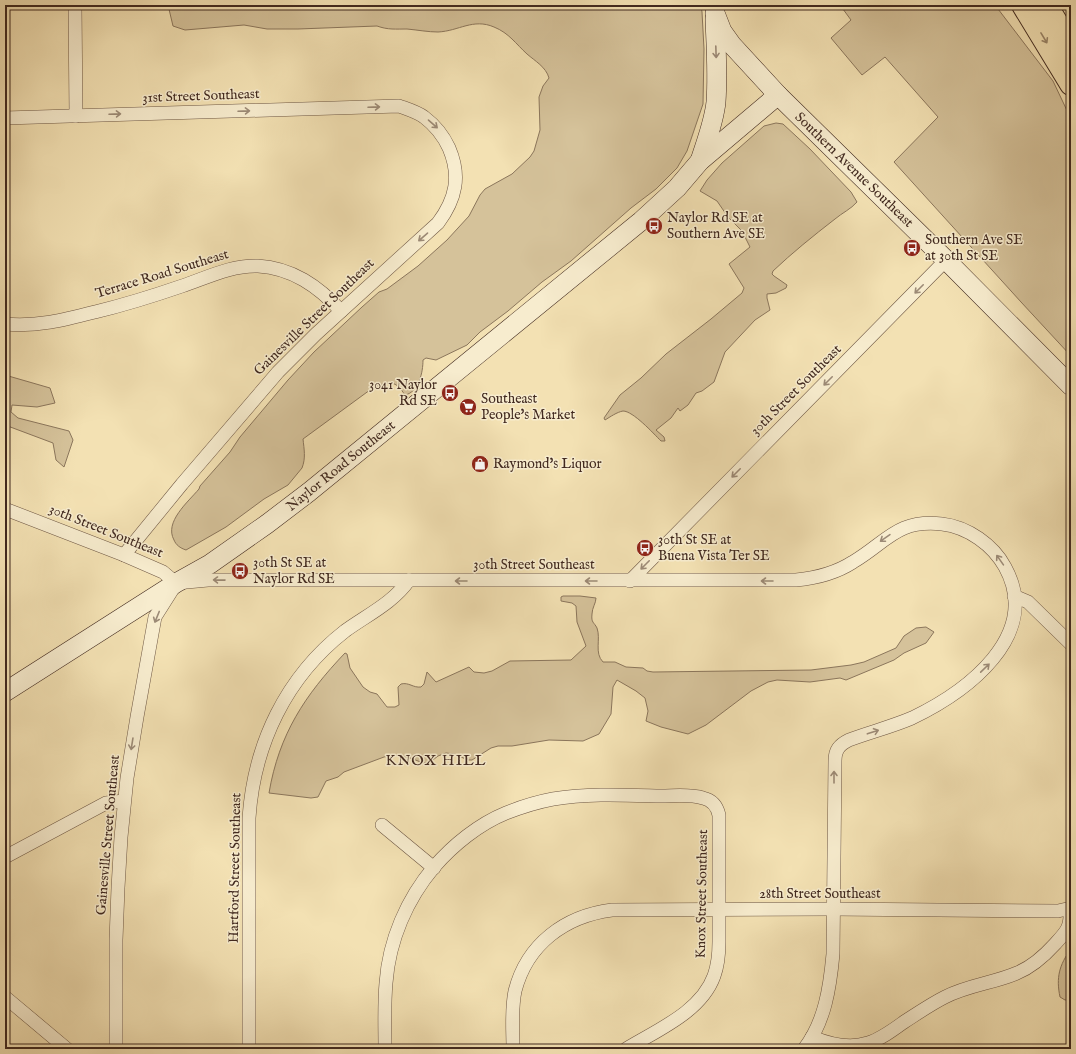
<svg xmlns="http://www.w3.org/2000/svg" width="1076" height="1054" viewBox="0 0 1076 1054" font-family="'IM FELL English',serif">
<rect width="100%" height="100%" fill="#f3e1b3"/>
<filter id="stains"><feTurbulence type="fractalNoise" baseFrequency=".005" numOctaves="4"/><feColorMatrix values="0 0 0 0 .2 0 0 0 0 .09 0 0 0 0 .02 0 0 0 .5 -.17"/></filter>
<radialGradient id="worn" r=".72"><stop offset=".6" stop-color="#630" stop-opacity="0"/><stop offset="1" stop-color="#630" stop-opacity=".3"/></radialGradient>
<g fill="#d5c29a" stroke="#8b765c">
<path d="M 168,5 L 701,5 L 702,12 L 704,49 L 703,104 L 687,151 L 677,168 L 656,189 L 631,208 L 571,261 L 542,282 L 508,311 L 480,332 L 467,345 L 436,360 L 426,358 L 423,360 C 423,372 419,392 405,395 C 395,380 390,381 374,387 L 303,439 C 304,449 306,458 302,468 L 288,485 L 264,499 L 226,527 L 186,550 C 180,548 176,545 174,540 C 164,522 188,502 199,489 L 200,486 L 230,452 L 240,437 L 288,380 L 314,352 L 362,307 L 379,292 L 387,289 L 418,266 L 447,240 L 469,216 L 480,195 L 485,189 L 512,174 L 530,157 L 534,151 L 540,130 L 539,97 L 543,86 L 549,78 C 546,67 535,61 527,54 C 516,44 509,33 494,27 C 473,18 459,31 438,32 C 428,32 418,30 407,29 C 396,29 388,30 377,26 L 298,29 L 267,29 L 244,25 L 185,30 L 173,26 Z"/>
<polygon points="840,5 995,5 1053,81 1071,119 1071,356 1021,302 894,162 938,117 885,57 862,75 831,38 851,20"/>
<path d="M 776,123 L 783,124 L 810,149 L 851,192 L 857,202 C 851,209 842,213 835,219 C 813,236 792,253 773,271 L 772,274 L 774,276 L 787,285 L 786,288 L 776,293 L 767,294 L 767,298 L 770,310 L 755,320 L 725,352 L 714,382 L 702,391 L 696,393 L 688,405 L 680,411 L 678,408 L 671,418 L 656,430 L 664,437 L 665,441 L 661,441 C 653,433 633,411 623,411 C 617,412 610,417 605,420 L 604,418 L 620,395 L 641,378 L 666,354 L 711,319 L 742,293 L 744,288 L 729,264 L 750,247 L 742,231 L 728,217 L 717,201 L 700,191 L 707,180 L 722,163 L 764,126 Z"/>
<polygon points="5,375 50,388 55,403 37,407 12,405 11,412 18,418 69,431 73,440 64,467 56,460 53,443 5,425"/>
<path d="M 563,596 L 580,596 L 596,598 C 596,603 592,608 592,614 C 591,623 594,622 597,628 C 601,639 594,653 603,662 L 615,662 L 626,667 L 643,668 L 647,671 L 653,672 L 811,670 L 851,665 L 864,662 L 896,648 L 904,636 L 916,628 L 926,627 L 934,632 L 926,643 L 904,653 L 894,660 L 846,680 L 840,678 L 810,682 L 777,680 L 768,682 L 751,691 L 706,725 L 688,734 L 661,727 L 646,721 L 648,711 L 645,698 L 636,691 L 617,680 L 613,687 L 611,714 L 599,734 L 583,741 L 549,740 L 512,746 L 498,746 L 491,748 L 472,760 L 468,760 L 454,754 L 446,753 L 438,756 L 429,763 L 423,763 L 413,759 L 403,756 L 393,755 L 384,757 L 344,772 L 338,777 L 326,781 L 318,797 L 311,798 L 269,793 C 279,734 305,695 345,653 L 347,654 L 350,668 L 363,687 L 370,692 L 377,694 L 387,707 L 395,707 L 399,705 L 398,687 L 401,684 C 409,682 413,688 421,687 L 424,684 L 427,672 L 436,682 L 469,667 L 474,672 L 484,673 L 492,671 L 510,661 L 571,660 L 586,646 L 577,622 L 576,606 L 572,603 L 561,601 L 561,597 Z"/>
<path d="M 1071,949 L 1071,1000 L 1065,1000 L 1060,997 C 1056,978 1059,965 1071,949 Z"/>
</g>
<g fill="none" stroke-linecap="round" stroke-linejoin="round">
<defs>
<g id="street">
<polyline points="75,5 76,116"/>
<path d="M 5,118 L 399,106 C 407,109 417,112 424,117 C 436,126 443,135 449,148 C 461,176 456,199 438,223 L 316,334 L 278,372 L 182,484 L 124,555"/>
<path d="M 5,324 C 37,327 64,320 95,312 C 124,305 153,296 182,286 C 206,278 231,265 258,266 C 292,268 318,286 341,311"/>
<path d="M 5,509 L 124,555 L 163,572 L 176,583 L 208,580 L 796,580 C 817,578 836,573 853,562 C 887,542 897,519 942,524 C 968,527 993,545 1005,567 C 1043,636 966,692 912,718 C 891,727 870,732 849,740 C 839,745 835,750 835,761 L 833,954 C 830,987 825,1022 804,1049"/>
<polyline points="630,581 946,260"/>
<polyline points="1014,596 1028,602 1071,644"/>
<polyline points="382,825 434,868"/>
<polyline points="5,857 106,803 124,801"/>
<polyline points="5,997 67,1049"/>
<path d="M 812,1037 C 829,1044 850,1049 868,1043 C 881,1039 893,1030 904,1022 C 918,1013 931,1004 945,997 C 968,985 994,983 1017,973 C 1032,967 1045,955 1055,944 C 1067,931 1071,927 1070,909"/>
<polyline points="116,1049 116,940 118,888 121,837 127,778 137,717 155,617 174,587"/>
<path d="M 249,1049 L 249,818 C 254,744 286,677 345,631 C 367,615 393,603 409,580"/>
<path d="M 385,1049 C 385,1027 384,1005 386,983 C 389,940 407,899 434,867 C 453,845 479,824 506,813 C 521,807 537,802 553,799 C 588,793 625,795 661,796 C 675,796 690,794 703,798 C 712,800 717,806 719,815 L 719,942 C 719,953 718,965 714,976 C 701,1012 657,1030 626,1049"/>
<path d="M 513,1049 C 513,1030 511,1010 515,991 C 527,944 565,916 612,910 L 833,909 L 1058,911 L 1071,908"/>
</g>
<g id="secondary">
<polyline points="715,13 722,31 732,45 778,95 946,260 1071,386"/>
<path d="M 700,161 C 706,142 714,122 716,102 C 718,74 716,46 715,19"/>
<polyline points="5,692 176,583 210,564 267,524 309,492 641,221 677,188 700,161 778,95"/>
</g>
<g id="highway">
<polyline points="1023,5 1071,84"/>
<polyline points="1046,5 1071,46"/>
</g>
</defs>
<use href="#street" stroke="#6e5744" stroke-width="14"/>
<use href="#secondary" stroke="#41291f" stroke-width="20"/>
<use href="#highway" stroke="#41291f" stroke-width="24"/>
<use href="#street" stroke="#f7ecce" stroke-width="13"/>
<use href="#secondary" stroke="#f7ecce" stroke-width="19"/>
<use href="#highway" stroke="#f3e1b3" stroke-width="22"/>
</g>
<defs><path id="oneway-shaft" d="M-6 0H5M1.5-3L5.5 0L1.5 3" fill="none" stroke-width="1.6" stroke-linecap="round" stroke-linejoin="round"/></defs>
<use stroke="#9a8569" href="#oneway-shaft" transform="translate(1044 38) rotate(59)"/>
<g stroke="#9c8a76">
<use href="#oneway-shaft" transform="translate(716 52) rotate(88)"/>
<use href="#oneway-shaft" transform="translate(374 107) rotate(-2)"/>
<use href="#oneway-shaft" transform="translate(244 111) rotate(-2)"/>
<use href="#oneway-shaft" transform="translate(115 114) rotate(-2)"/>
<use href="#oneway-shaft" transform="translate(433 124) rotate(41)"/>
<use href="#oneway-shaft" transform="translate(423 237) rotate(139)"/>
<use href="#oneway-shaft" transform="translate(919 289) rotate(135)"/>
<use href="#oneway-shaft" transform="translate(828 381) rotate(135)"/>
<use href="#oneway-shaft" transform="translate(736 473) rotate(135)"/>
<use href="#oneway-shaft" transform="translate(885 538) rotate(145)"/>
<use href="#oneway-shaft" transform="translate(1000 560) rotate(-125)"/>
<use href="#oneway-shaft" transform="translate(645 565) rotate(135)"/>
<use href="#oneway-shaft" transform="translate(219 580) rotate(-179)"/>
<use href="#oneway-shaft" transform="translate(461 581) rotate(-180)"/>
<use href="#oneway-shaft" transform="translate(591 581) rotate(-180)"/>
<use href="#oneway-shaft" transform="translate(767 581) rotate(-180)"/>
<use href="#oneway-shaft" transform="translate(157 617) rotate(112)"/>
<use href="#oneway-shaft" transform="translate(985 668) rotate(-44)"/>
<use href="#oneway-shaft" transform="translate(873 732) rotate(-18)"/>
<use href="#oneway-shaft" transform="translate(132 744) rotate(99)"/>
<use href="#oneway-shaft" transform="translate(834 777) rotate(-90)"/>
</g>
<defs>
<symbol id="bus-disc" viewBox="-11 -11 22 22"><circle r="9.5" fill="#8f2418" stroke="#f7ecce"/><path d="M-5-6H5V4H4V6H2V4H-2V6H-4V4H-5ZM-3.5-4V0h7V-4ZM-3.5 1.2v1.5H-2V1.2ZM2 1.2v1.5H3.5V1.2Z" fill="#fff"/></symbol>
<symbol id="supermarket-disc" viewBox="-11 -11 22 22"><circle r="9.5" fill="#8f2418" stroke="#f7ecce"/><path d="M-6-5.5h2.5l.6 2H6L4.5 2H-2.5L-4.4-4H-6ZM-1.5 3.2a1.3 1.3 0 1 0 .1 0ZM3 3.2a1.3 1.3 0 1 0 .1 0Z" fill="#fff"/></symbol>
<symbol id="shop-disc" viewBox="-11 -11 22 22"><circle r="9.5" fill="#8f2418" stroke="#f7ecce"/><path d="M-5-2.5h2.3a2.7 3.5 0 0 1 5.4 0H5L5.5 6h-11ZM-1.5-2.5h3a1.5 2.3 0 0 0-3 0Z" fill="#fff"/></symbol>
</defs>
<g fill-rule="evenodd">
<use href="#bus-disc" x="644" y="216" width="20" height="20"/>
<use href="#bus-disc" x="902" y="238" width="20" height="20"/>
<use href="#bus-disc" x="440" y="383" width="20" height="20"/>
<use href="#supermarket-disc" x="458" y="397" width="20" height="20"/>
<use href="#shop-disc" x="470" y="454" width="20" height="20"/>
<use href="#bus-disc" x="635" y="538" width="20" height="20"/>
<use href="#bus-disc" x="230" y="561" width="20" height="20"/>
</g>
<g text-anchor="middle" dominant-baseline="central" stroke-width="3" stroke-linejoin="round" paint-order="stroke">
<g font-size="14" fill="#41291f" stroke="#f7ecce">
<text transform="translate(201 96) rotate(-2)">31st Street Southeast</text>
<text transform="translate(854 170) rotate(44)">Southern Avenue Southeast</text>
<text transform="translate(162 274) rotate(-17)">Terrace Road Southeast</text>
<text transform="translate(314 317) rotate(-44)">Gainesville Street Southeast</text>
<text transform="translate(796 390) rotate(-45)">30th Street Southeast</text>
<text transform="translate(341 466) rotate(-39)">Naylor Road Southeast</text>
<text transform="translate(106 531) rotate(22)">30th Street Southeast</text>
<text x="534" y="565">30th Street Southeast</text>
<text transform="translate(108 835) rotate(-85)">Gainesville Street Southeast</text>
<text transform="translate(235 868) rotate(-89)">Hartford Street Southeast</text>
<text transform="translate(702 894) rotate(-89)">Knox Street Southeast</text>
<text x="820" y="894">28th Street Southeast</text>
</g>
<g font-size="14" fill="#41291f" stroke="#f7ecce" text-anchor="start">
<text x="667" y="218">Naylor Rd SE at<tspan x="667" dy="16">Southern Ave SE</tspan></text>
<text x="925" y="240">Southern Ave SE<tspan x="925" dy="16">at 30th St SE</tspan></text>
<text x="437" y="385" text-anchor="end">3041 Naylor<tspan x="437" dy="16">Rd SE</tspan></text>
<text x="481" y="399">Southeast<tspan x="481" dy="16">People's Market</tspan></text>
<text x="493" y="464">Raymond's Liquor</text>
<text x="658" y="540">30th St SE at<tspan x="658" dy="16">Buena Vista Ter SE</tspan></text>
<text x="253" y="563">30th St SE at<tspan x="253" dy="16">Naylor Rd SE</tspan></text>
</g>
<g font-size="15" letter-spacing="1" fill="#41291f" stroke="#f7ecce">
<text x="436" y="760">KNOX HILL</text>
</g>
</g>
<rect width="1076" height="1054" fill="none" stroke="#f3e1b3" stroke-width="20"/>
<rect x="6" y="6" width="1064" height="1042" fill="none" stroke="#41291f" stroke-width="2"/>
<rect x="10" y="10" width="1056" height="1034" fill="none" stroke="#41291f"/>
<rect width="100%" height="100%" filter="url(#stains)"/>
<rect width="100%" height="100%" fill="url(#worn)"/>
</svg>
